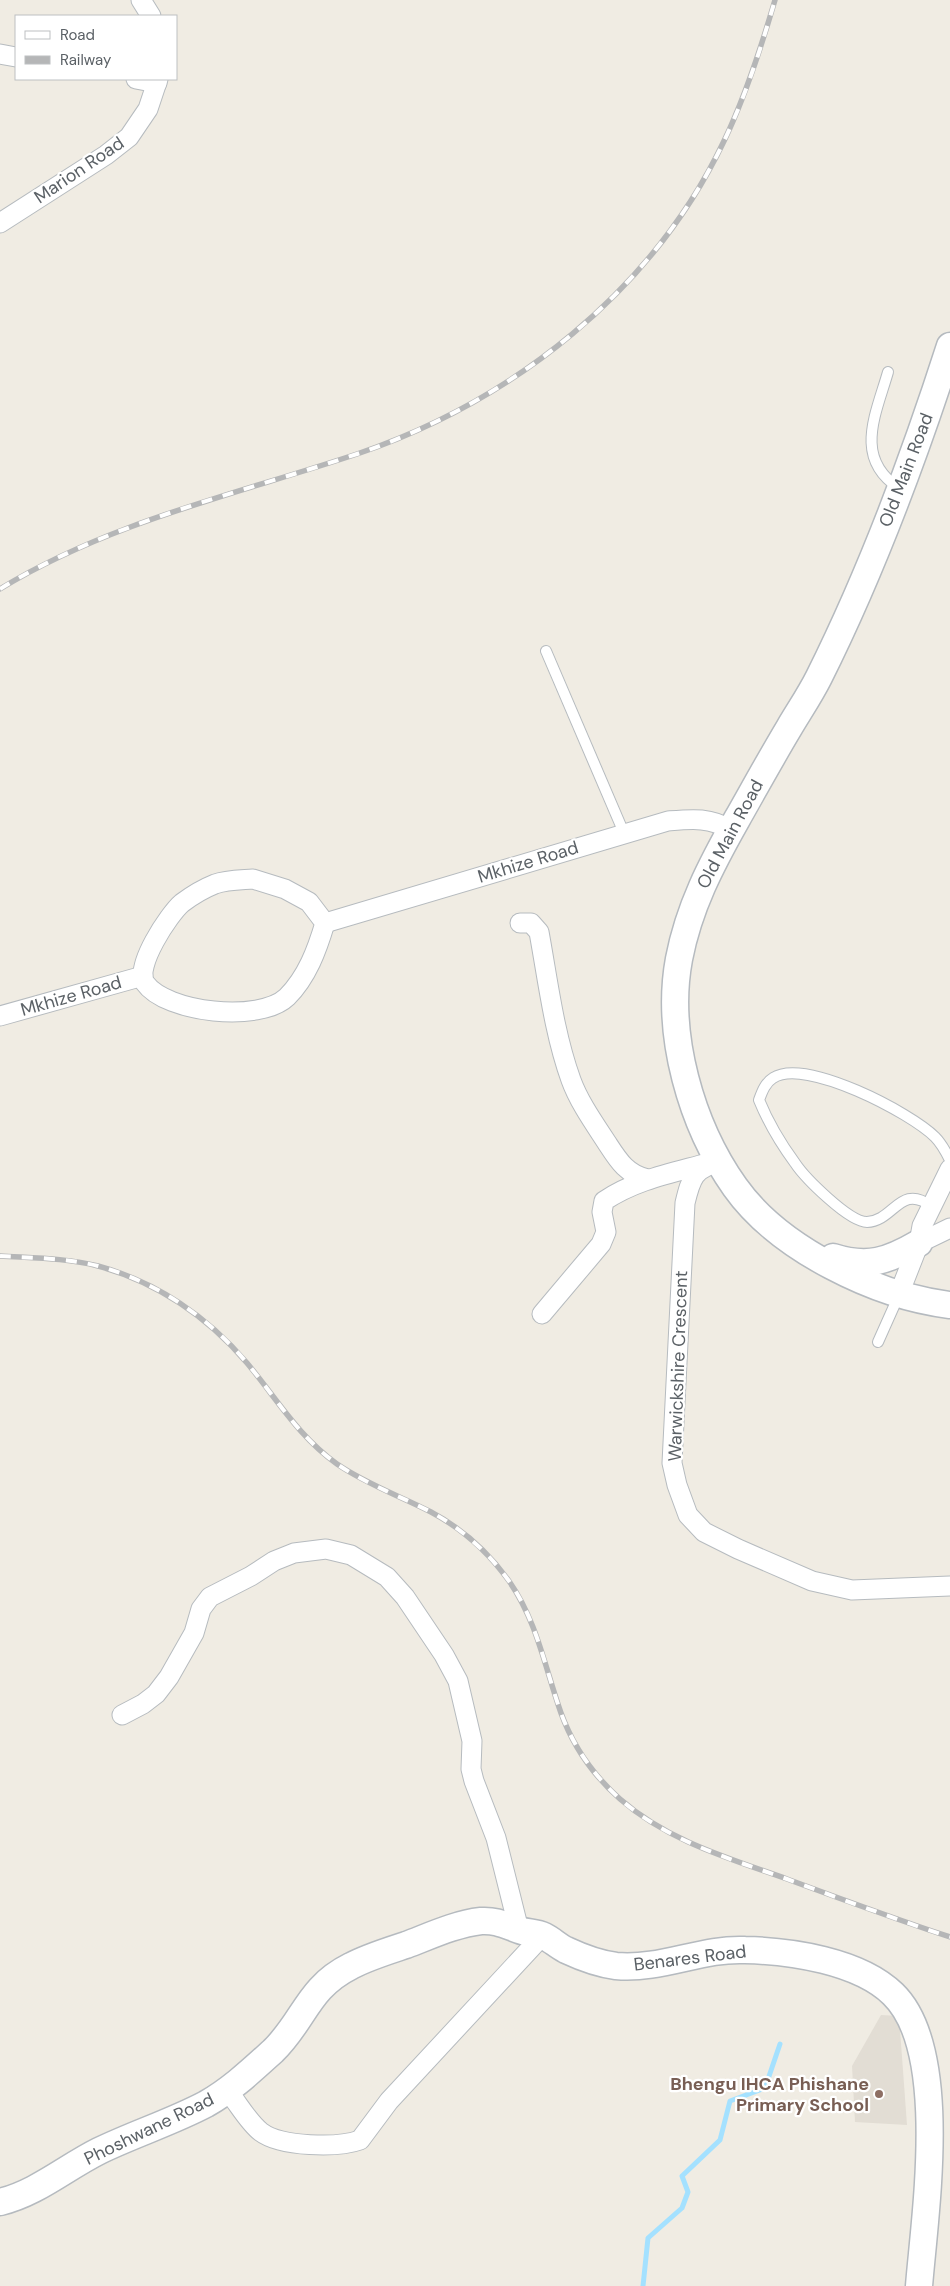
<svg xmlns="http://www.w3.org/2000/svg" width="950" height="2286" viewBox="0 0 950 2286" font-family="'DM Sans',sans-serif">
<rect width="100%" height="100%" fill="#f0ece3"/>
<polygon fill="#e2ddd4" points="881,2015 899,2016 907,2125 855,2122 852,2066"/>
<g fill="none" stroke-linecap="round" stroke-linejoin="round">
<polyline stroke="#a4e1ff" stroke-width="5" points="643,2286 648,2238 682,2208 688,2192 682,2176 720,2140 730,2101 765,2088 780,2044"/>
<defs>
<g id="lane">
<path d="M 888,372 C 876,414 853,458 899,488"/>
<polyline points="546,651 624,833"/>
<path d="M 931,1206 C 900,1183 894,1221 867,1222 C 849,1222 805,1178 795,1163 C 781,1144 768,1122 759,1100 C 762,1092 765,1083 773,1078 C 805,1057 911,1113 935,1137 C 941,1143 946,1152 950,1160"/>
<polyline points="878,1342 899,1295"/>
</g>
<g id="street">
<polyline points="141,0 151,16"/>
<polyline points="0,54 16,57"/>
<polyline points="136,79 157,83"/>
<polyline points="0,223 106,155 129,137 148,109 158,79"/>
<path d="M 253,879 L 285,889 L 309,902 L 325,923 C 317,950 307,977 287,997 C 260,1023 166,1013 145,983 C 134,967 169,914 182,903 C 190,897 205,888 215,884 C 226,880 240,880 253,879 Z"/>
<path d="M 325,923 L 668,821 C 692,819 710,817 731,830"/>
<path d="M 520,923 L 531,923 L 539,932 C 548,981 554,1033 571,1080 C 579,1102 594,1123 607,1143 C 618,1160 627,1175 648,1179"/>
<polyline points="0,1016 143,976"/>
<path d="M 720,1162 C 694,1168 691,1178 685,1203 L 672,1463 L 677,1485 L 688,1515 L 704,1532 L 738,1549 L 812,1581 L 852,1590 L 950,1586"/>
<polyline points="919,1243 950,1228"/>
<polyline points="899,1294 919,1243 922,1226 950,1169"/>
<path d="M 542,1314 L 601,1244 L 606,1232 L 602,1212 L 604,1201 C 635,1180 672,1173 708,1163"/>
<polyline points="122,1715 143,1704 156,1694 169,1677 194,1633 201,1609 210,1597 251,1576 274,1561 294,1553 326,1549 351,1555 387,1577 405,1597 444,1655 458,1681 472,1741 471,1769 474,1781 496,1838 519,1930"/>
<path d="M 227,2090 C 238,2103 248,2122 261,2132 C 281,2147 338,2148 360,2140 L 389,2101 L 543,1935"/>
</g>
<g id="secondary">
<path d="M 950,346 C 914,458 872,571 819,677 C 810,695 799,711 789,728 C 771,758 754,789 737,819 C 711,865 689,907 679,959 C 665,1034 691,1125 735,1187 C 779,1249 876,1296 950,1305"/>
<path d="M 833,1257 C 868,1268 888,1261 919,1243"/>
<path d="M 0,2202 C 37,2193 65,2168 99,2151 C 134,2134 172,2122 206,2104 C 231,2090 252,2070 273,2051 C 305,2020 307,1988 351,1966 C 368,1957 388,1951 406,1945 C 430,1936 455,1924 481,1921 C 496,1920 505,1925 519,1930 C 527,1933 536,1932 544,1936 C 552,1940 558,1946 566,1950 C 581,1957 600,1964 616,1966 C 662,1970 701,1948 745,1950 C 791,1951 859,1961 893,1994 C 950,2049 925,2212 919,2286"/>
</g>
</defs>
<use href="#lane" stroke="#b6bbbf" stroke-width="12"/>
<use href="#street" stroke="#b6bbbf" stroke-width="21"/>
<use href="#secondary" stroke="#b5babf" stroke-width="29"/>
<use href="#lane" stroke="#fff" stroke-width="10"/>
<use href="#street" stroke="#fff" stroke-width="19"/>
<use href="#secondary" stroke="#fff" stroke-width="26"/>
<defs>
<g id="rail">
<path d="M 0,589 C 109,522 237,494 357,454 C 513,401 653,291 724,141 C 746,95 761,48 775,0"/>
<path d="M 0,1256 C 32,1258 67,1258 98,1266 C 157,1282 208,1317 247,1363 C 277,1399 298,1436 337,1464 C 366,1484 400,1496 431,1512 C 461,1528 489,1553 509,1581 C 537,1621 545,1668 561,1713 C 573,1746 594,1776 620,1799 C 668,1841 728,1858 787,1879 C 841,1899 895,1919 950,1937"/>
</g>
</defs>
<use href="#rail" stroke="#b5b6b7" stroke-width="5.5"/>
<use href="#rail" stroke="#fff" stroke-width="4" stroke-dasharray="11" stroke-linecap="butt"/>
</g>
<circle fill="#8d6e63" stroke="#fff" stroke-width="2" cx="879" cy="2094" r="5"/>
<g text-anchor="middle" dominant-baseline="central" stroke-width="4.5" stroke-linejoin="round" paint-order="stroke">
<g font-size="18" fill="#5b6166" stroke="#fff">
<text transform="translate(79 170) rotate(-34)">Marion Road</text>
<text transform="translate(906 470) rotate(-69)">Old Main Road</text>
<text transform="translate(730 834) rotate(-62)">Old Main Road</text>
<text transform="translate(528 862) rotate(-17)">Mkhize Road</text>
<text transform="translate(71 996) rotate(-16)">Mkhize Road</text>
<text transform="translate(678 1366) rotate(-88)">Warwickshire Crescent</text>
<text transform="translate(690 1958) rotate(-7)">Benares Road</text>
<text transform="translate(149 2129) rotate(-26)">Phoshwane Road</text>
</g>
<g font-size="18" font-weight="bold" fill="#785e54" stroke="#fff" text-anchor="end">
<text x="869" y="2084">Bhengu IHCA Phishane<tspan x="869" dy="21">Primary School</tspan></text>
</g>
</g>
<rect x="15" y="15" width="162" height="65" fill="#ffffff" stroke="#bdc0c2"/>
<rect x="25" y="31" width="25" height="8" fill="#ffffff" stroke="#bdc0c2"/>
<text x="60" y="40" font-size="15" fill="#5b6166">Road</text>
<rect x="25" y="56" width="25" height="8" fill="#b5b6b7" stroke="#bdc0c2"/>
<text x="60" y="65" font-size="15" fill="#5b6166">Railway</text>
</svg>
